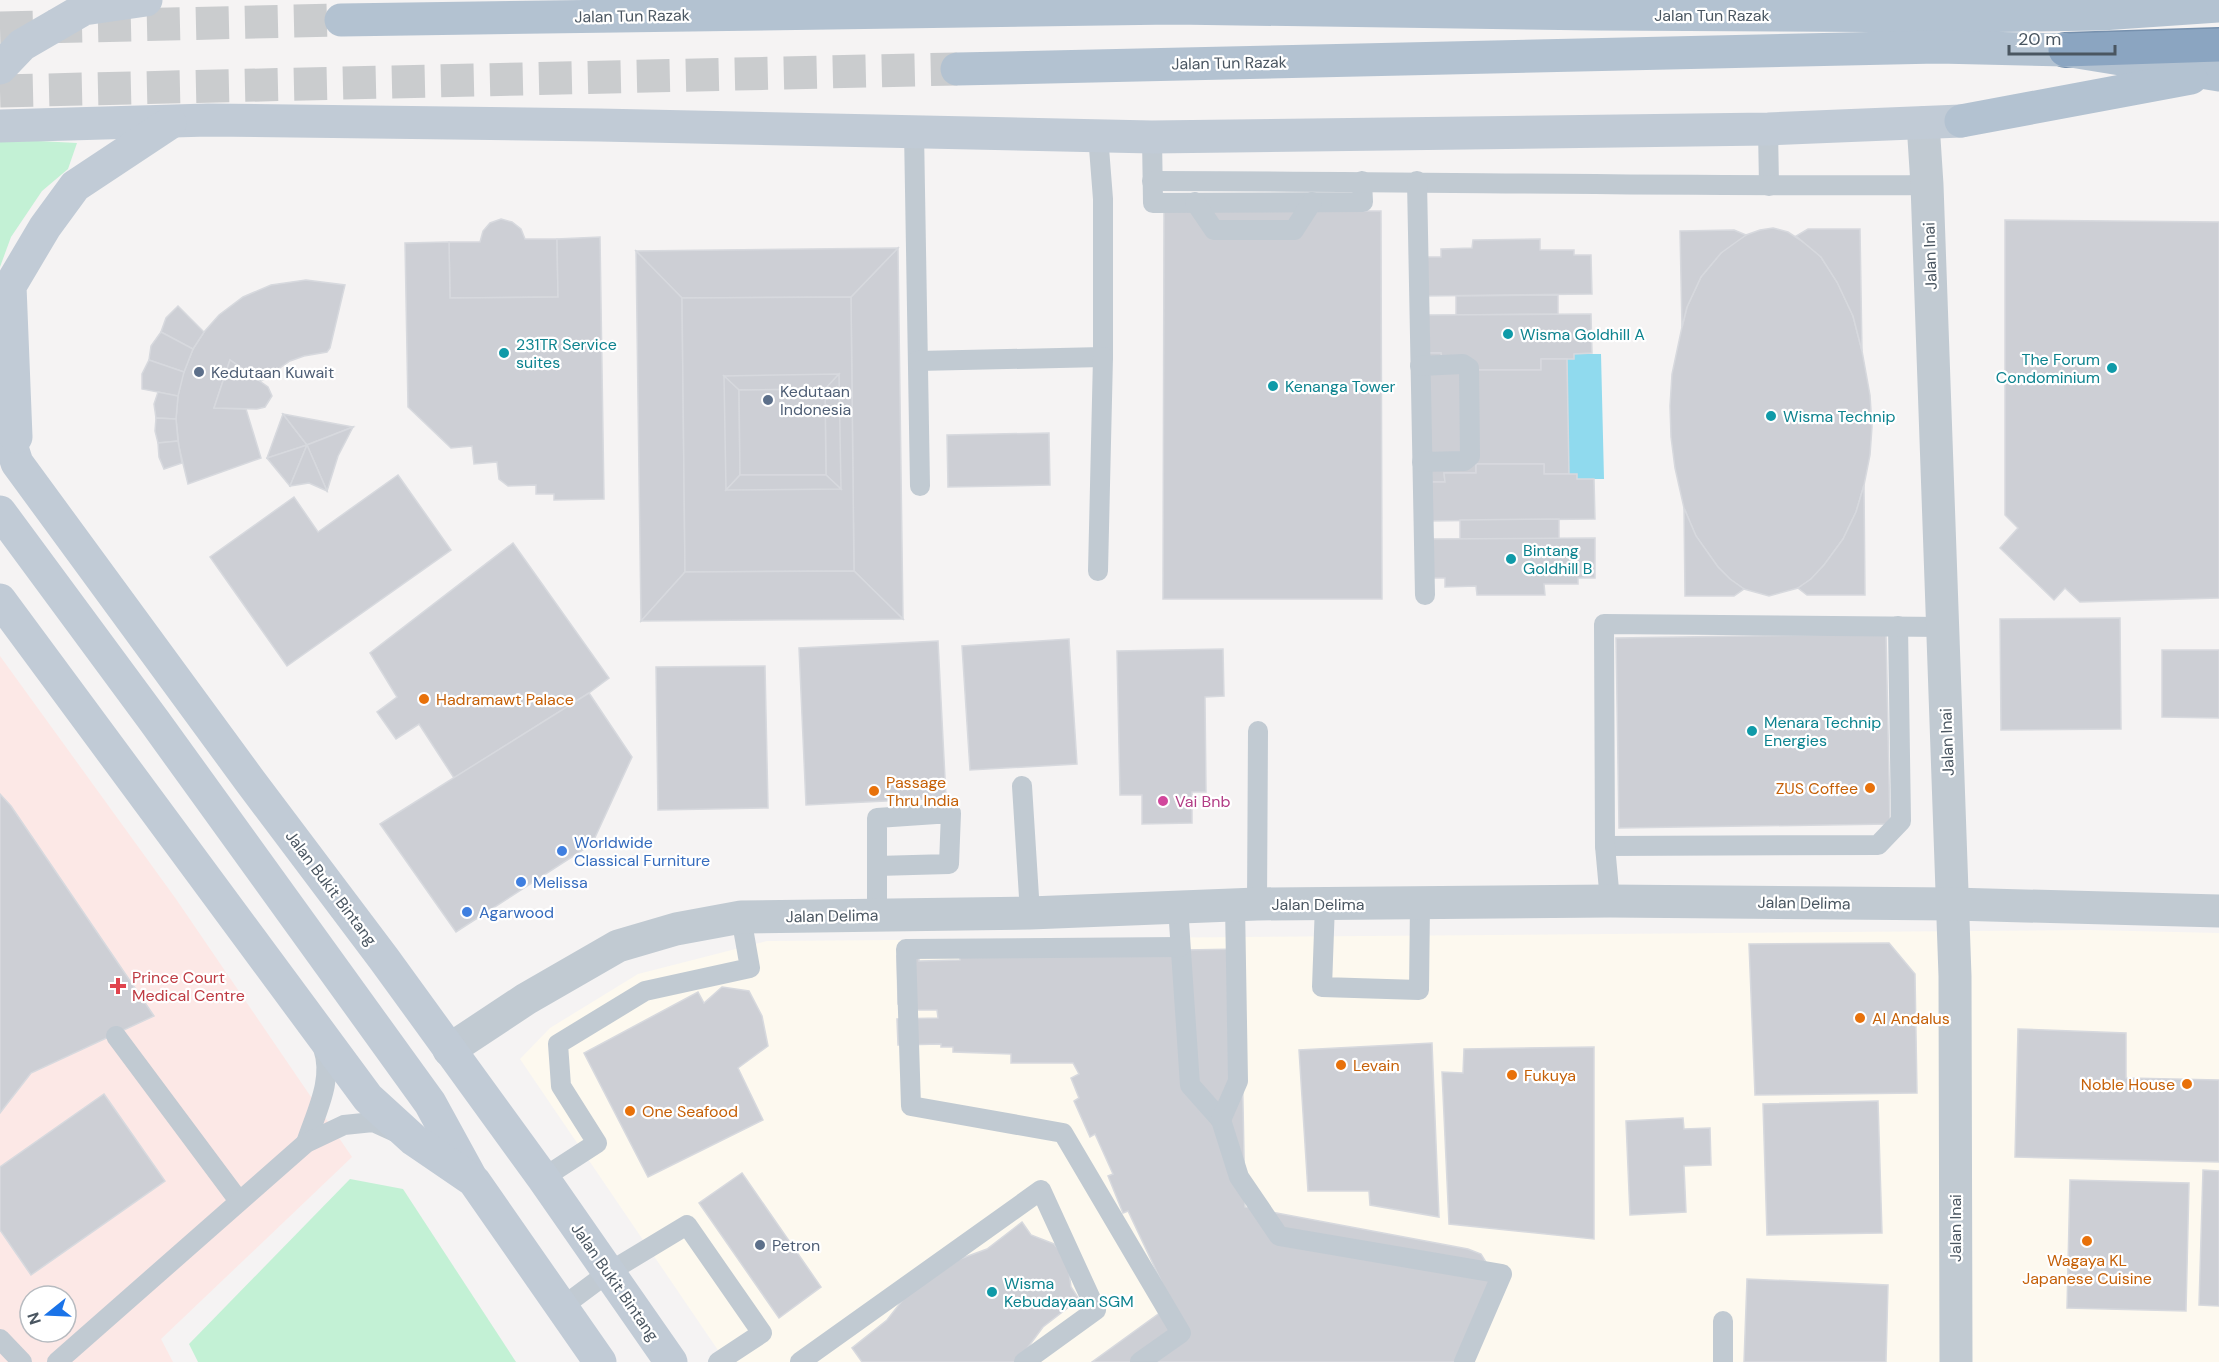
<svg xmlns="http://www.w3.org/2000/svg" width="2219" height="1362" viewBox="0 0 2219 1362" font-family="'DM Sans',sans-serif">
<rect width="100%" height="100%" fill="#f5f3f3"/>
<polygon fill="#fdf9ef" points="2089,930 2219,933 2219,1362 726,1362 520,1059 550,1028 638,974 767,941"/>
<path fill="#fce8e6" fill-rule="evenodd" d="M 0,656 L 176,899 L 352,1157 L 161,1339 L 173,1362 L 0,1362 ZM 30,1296 L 66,1296 L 66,1332 L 30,1332 Z"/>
<g fill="#c3f1d5">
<polygon points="0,139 77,143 68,169 42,191 11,237 0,267"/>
<polygon points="350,1179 403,1189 516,1362 198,1362 189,1344"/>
</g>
<polygon fill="#90daee" points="1574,354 1601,354 1604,479 1577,479 1577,474 1569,474 1567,359 1574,359"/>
<g fill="#cdcfd5" stroke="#d7d9de" stroke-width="1.5">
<polygon points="1164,211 1381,211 1382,599 1163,599"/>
<polygon points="501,219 512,222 521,229 525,239 557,239 558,297 450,298 449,242 480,242 483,231 490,223"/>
<polygon points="2005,220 2219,222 2219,598 2080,602 2065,588 2054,600 2000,548 2018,528 2005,515"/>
<polygon points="1773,228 1788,232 1811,247 1821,257 1837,282 1853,316 1862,351 1870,395 1872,427 1870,455 1864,485 1856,512 1843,539 1824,565 1811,579 1798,588 1769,596 1744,589 1730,579 1718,567 1696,536 1684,508 1675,468 1671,437 1670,406 1672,374 1682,327 1687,307 1701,277 1721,253 1733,243 1746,235 1760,230"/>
<polygon points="1808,229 1860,229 1862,351 1853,316 1837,282 1821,257 1796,236"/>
<polygon points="1734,230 1746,235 1721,253 1701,277 1687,307 1682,327 1680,231"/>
<polygon points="600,237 604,499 554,500 554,494 536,494 536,485 508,486 499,479 497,462 474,464 472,446 451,448 408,407 405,243 449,242 450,298 558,297 557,239"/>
<polygon points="1540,239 1540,250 1574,250 1574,255 1591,255 1592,294 1424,296 1423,257 1441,257 1441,249 1472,248 1473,240"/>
<polygon points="898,248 903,619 854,571 851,297"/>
<polygon points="898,248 851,297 682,298 636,251"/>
<polygon points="636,251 682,298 685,572 641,621"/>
<polygon points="306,280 345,285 330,348 327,352 304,356 290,361 261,381 230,360 214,408 246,409 261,458 188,484 179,447 176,419 178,396 182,377 193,349 204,332 219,315 243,297 271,285"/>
<polygon points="1558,295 1558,314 1456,315 1456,296"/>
<polygon points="851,297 854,571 685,572 682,298"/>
<polygon points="178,306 204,332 193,349 161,332 166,318"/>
<polygon points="1591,314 1592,353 1574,354 1574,359 1541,359 1541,370 1473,370 1442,362 1441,353 1424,353 1423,315"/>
<polygon points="161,332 193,349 184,372 149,360 151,346"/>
<polygon points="1424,353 1441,353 1442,362 1473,370 1541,370 1541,359 1567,359 1569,474 1544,474 1544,464 1476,464 1476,473 1444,473 1445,482 1427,482"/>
<polygon points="149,360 184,372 178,396 142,389 142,374"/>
<polygon points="230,360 268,387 272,396 265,407 257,409 214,408"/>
<polygon points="839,374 825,389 739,390 724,376"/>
<polygon points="839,374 841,489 826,475 825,389"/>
<polygon points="724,376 739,390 740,475 726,490"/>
<polygon points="825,389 826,475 740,475 739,390"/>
<polygon points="158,392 178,396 176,419 156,418 154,404"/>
<polygon points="283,414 307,445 267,458"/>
<polygon points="283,414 353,427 307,445"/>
<polygon points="156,418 176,419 178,441 158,443 155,431"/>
<polygon points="353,427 338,456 327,491 307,445"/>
<polygon points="1049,433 1050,485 948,487 947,435"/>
<polygon points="178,441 182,463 164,469 159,457 158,443"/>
<polygon points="307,445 290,486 267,458"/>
<polygon points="307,445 327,491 309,483 290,486"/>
<polygon points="1476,464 1544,464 1544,474 1577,474 1577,479 1594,479 1595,519 1428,521 1427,482 1445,482 1444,473 1476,473"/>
<polygon points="398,475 451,550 287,666 210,557 294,497 318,532"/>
<polygon points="740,475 826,475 841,489 726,490"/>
<polygon points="1864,485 1865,595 1807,595 1798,588 1811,579 1824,565 1843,539 1856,512"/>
<polygon points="1684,508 1696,536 1718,567 1730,579 1744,589 1734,596 1685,596"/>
<polygon points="1559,519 1559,539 1460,540 1460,520"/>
<polygon points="1595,538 1595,578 1578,578 1578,584 1544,584 1545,595 1477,595 1476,586 1445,587 1445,578 1427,578 1427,539"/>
<polygon points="513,543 609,678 589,693 454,778 419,724 396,739 377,712 397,697 370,653"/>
<polygon points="854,571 903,619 641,621 685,572"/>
<polygon points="2120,618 2121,729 2001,730 2000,619"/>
<polygon points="1886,634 1890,824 1619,828 1616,638"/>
<polygon points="1069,639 1077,764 970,770 962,646"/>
<polygon points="938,641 946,798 806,805 799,648"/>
<polygon points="1223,649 1224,696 1205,697 1206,792 1192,792 1192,823 1142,824 1142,795 1120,795 1117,651"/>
<polygon points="2162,650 2219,650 2219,718 2162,717"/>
<polygon points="765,666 768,808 658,810 656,667"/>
<polygon points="589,693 632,757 592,844 456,932 380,824"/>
<polygon points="0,794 11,806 154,1016 31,1073 0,1113"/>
<polygon points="1889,943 1915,974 1917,1093 1755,1095 1749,944"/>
<polygon points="1240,949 1245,1207 1468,1249 1481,1254 1489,1267 1490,1312 1466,1362 1092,1362 1172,1304 1128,1211 1123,1213 1108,1176 1113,1174 1095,1134 1090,1137 1074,1101 1079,1098 1071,1078 1079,1074 1073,1063 1011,1063 1011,1054 953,1052 953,1047 941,1047 941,1044 898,1045 897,1019 938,1018 937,1010 914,1010 914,1004 898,1004 897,956 919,955 919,961 960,960 960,954"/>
<polygon points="722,987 749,991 762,1016 768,1046 738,1068 763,1120 648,1177 584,1053 698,992 704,1003"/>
<polygon points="2018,1029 2126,1033 2126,1078 2219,1080 2219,1162 2015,1157"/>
<polygon points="1432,1043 1439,1217 1370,1205 1369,1191 1308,1191 1299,1050"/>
<polygon points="1594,1047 1594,1239 1449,1224 1442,1072 1463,1073 1464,1049"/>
<polygon points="104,1094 165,1181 31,1275 0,1230 0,1167"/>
<polygon points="1878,1101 1882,1233 1767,1235 1763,1104"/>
<polygon points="1683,1118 1684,1129 1710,1128 1711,1165 1684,1166 1686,1212 1630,1215 1626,1121"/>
<polygon points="2203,1170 2219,1171 2219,1306 2199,1305"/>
<polygon points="742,1173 821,1287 779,1318 699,1203"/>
<polygon points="2070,1180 2189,1183 2186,1311 2067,1308"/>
<polygon points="1022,1222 1031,1235 1054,1244 1060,1251 1069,1272 1071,1287 1079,1299 1043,1327 1017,1362 862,1362 852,1348 887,1320 905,1297 960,1259 987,1249"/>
<polygon points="1747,1279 1888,1285 1886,1362 1744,1362"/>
</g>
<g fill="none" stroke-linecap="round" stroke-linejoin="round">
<g stroke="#caccce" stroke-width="33" stroke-dasharray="33 16" stroke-linecap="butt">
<polyline points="0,28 341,20"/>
<polyline points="0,91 957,69"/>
</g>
<defs>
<polyline id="motorway" points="2065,50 2219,45"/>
</defs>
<use href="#motorway" stroke="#7690ad" stroke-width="36"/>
<g stroke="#c1cad2" stroke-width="20">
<polyline points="1768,129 1769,186"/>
<polyline points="914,131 920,486"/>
<polyline points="1152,137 1153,203 1363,202 1362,181"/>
<path d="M 1152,181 C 1410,181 1669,187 1927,185"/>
<polyline points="1417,181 1425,595"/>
<polyline points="1195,202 1214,230 1294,230 1312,202"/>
<polyline points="918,361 1103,357 1103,199 1098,135"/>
<polyline points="1420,366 1463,364 1469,368 1470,456 1464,461 1422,462"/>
<polyline points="1098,571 1103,357"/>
<polyline points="1022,786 1030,913"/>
<polyline points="1605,846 1878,845 1901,821 1898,626"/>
<polyline points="877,866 949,864 951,813 877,818 877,915"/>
<polyline points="1610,901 1605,846 1604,624 1943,627"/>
<polyline points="1257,904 1258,731"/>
<polyline points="1325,904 1322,987 1419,990 1420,904"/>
<polyline points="1178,907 1190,1085 1221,1120 1239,1177 1279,1236 1502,1274 1464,1362"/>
<polyline points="116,1036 239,1201"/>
<polyline points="1221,1120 1238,1081 1235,905"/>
<path d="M 306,1143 C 316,1112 334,1080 323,1048"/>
<polyline points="543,1178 597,1143 561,1086 558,1044 645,991 750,968 741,917"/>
<polyline points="562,1307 609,1272 687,1225 762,1333 718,1362"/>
<polyline points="0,1339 22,1362"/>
<polyline points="57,1362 306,1143 344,1125 373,1122 395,1132"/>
<polyline points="800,1362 1041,1190 1096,1310 1024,1362"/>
<polyline points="1140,1362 1181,1333 1063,1133 911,1106 906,949 1180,947"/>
<polyline points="1723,1362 1723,1321"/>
</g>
<g stroke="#c1cad2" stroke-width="33">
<polyline points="1923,123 1927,185 1955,976 1956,1362"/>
<polyline points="449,1050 526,999 618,946 676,929 741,917 1030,913 1257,904 1610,901 1953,904 2219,911"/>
</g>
<g stroke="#c1cbd6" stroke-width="33">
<polyline points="0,126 208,120 599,125 1152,137 1768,129 1961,121"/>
<polyline points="0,410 17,463 250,781 384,959 543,1178 671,1362"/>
<polyline points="16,437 10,286 45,227 75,186 170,123"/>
<polyline points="0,512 155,722 430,1103 470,1176"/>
<polyline points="0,600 368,1098 414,1140 474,1181 600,1362"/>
</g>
<g stroke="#b3c2d1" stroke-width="33">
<polyline points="341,20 1174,8 1596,14 1960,16 2101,14 2219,6"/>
<polyline points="957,69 1938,47 2065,50 2219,75"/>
<polyline points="1961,121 2191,78"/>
</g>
<use href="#motorway" stroke="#8ba5c1" stroke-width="33"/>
<polyline stroke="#c1cbd6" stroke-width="33" points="0,68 22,45 84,9 146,0"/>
</g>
<g fill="#0f9aa8" stroke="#fff" stroke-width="2">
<circle cx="1508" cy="334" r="6"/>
<circle cx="504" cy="353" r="6"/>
<circle cx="2112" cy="368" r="6"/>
<circle cx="1273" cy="386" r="6"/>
<circle cx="1771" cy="416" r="6"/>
<circle cx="1511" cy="559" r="6"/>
<circle cx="1752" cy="731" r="6"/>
<circle cx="992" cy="1292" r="6"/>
</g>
<g fill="#5c6f8a" stroke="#fff" stroke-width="2">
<circle cx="199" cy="372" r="6"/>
<circle cx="768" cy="400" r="6"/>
<circle cx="760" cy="1245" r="6"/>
</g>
<g fill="#e8710a" stroke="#fff" stroke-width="2">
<circle cx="424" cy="699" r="6"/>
<circle cx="1870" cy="788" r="6"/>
<circle cx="874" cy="791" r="6"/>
<circle cx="1860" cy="1018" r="6"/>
<circle cx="1341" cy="1065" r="6"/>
<circle cx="1512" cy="1075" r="6"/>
<circle cx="2187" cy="1084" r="6"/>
<circle cx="630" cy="1111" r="6"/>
<circle cx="2087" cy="1241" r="6"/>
</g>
<circle fill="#d1479c" stroke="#fff" stroke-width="2" cx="1163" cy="801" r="6"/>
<g fill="#3f7fe0" stroke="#fff" stroke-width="2">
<circle cx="562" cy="851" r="6"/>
<circle cx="521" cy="882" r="6"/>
<circle cx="467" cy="912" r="6"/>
</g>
<path fill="#e0444e" stroke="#fff" stroke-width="2" d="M115 977h6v6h6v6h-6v6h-6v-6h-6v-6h6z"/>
<g text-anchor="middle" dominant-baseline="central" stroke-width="4.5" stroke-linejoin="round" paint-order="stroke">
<g font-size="16" fill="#4a5661" stroke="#fff">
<text x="1712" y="15">Jalan Tun Razak</text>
<text transform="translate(632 16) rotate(-1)">Jalan Tun Razak</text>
<text transform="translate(1229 63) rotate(-1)">Jalan Tun Razak</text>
<text transform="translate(1930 256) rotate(-92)">Jalan Inai</text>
<text transform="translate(1947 742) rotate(-92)">Jalan Inai</text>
<text transform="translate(331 888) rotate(53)">Jalan Bukit Bintang</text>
<text transform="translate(1804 903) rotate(1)">Jalan Delima</text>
<text x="1318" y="904">Jalan Delima</text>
<text transform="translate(832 916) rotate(-1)">Jalan Delima</text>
<text transform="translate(1955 1228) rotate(-90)">Jalan Inai</text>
<text transform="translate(615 1282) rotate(55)">Jalan Bukit Bintang</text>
</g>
<g font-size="16" fill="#0d838f" stroke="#fff" text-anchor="start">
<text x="1520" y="334">Wisma Goldhill A</text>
<text x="516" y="344">231TR Service<tspan x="516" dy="18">suites</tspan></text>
<text x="2100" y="359" text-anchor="end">The Forum<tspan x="2100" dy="18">Condominium</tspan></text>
<text x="1285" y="386">Kenanga Tower</text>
<text x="1783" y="416">Wisma Technip</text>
<text x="1523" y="550">Bintang<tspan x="1523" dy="18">Goldhill B</tspan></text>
<text x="1764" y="722">Menara Technip<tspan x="1764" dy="18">Energies</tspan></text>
<text x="1004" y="1283">Wisma<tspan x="1004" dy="18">Kebudayaan SGM</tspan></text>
</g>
<g font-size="16" fill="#4e5e75" stroke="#fff" text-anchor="start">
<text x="211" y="372">Kedutaan Kuwait</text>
<text x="780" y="391">Kedutaan<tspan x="780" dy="18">Indonesia</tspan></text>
<text x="772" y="1245">Petron</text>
</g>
<g font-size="16" fill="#c56008" stroke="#fff" text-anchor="start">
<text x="436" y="699">Hadramawt Palace</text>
<text x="886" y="782">Passage<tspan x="886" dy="18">Thru India</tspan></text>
<text x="1858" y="788" text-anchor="end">ZUS Coffee</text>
<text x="1872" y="1018">Al Andalus</text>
<text x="1353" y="1065">Levain</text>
<text x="1524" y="1075">Fukuya</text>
<text x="2175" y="1084" text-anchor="end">Noble House</text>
<text x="642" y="1111">One Seafood</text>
<text x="2087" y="1260" text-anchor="middle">Wagaya KL<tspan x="2087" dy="18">Japanese Cuisine</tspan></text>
</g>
<g font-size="16" fill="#b23c85" stroke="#fff" text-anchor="start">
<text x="1175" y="801">Vai Bnb</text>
</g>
<g font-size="16" fill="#366cbe" stroke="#fff" text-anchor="start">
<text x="574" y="842">Worldwide<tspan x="574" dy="18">Classical Furniture</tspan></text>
<text x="533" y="882">Melissa</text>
<text x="479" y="912">Agarwood</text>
</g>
<g font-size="16" fill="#be3a42" stroke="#fff" text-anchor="start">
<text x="132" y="977">Prince Court<tspan x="132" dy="18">Medical Centre</tspan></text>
</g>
</g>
<g transform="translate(48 1314) rotate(252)"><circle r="28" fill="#ffffff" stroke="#b7bbc0" stroke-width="1.5"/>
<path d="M0-4.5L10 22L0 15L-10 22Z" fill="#1a73e8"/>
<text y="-9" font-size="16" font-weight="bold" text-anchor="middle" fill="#4a5661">N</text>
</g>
<path d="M2009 45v9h106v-9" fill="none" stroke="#4a5661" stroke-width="3"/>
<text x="2018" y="45" font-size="18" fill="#4a5661" stroke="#ffffff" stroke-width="4.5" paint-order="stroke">20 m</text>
</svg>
